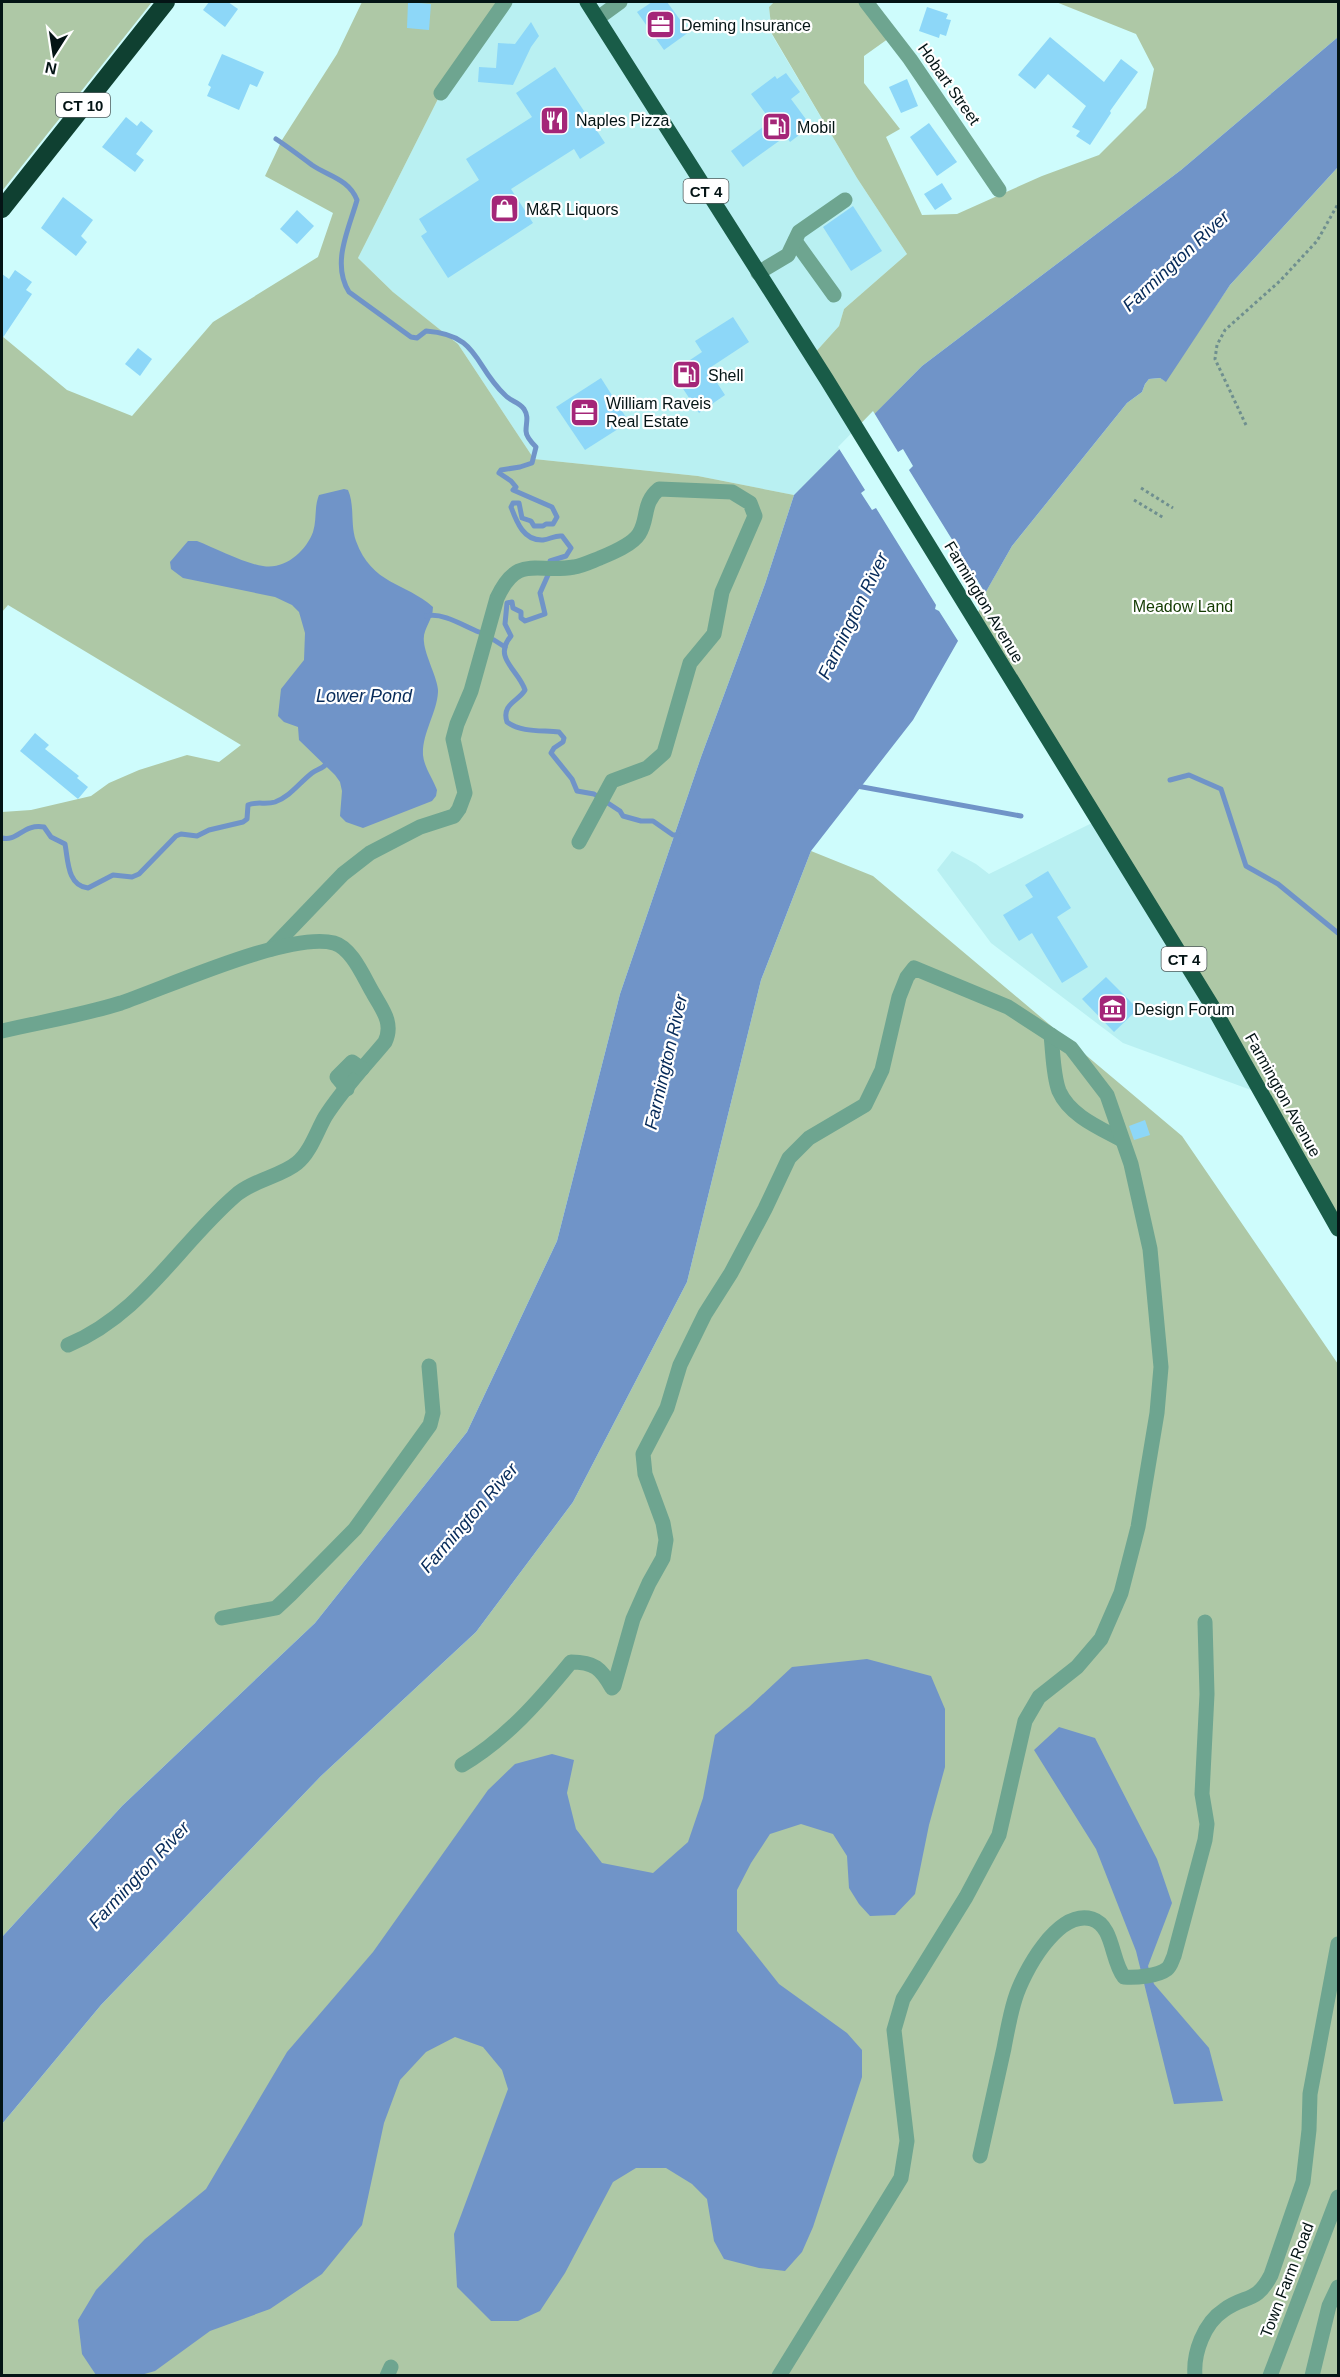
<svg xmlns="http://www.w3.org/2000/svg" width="1340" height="2377" viewBox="0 0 1340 2377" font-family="Arial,sans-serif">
<rect width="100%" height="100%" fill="#cefcfc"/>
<g fill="#b9f0f2">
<polygon points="505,2 774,2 769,7 772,35 857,178 907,254 844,309 839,326 812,356 858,431 794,495 698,476 534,459 458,344 393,292 358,258 441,93"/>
<polygon points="1098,820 1262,1094 1123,1043 991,943 937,870 952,851 976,864 989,874"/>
</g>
<g fill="#aec8a6">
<polygon points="2,2 152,2 2,191"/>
<polygon points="362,2 505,2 441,93 358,258 393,292 458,344 534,459 698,476 794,495 765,584 701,757 620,994 557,1241 467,1432 315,1623 122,1806 2,1937 2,812 31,810 91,796 109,783 139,770 187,755 219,762 241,745 8,605 2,612 2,336 67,390 132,416 213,322 318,257 333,213 265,176 282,140 337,54"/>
<polygon points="774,2 866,2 892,36 864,56 864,83 900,129 886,137 922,215 957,214 1042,176 1099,155 1146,108 1154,69 1136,34 1056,2 1338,2 1338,37 1181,170 922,366 858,431 812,356 839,326 844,309 907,254 857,178 772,34 769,7"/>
<polygon points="1338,167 1338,1229 972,616 1012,546 1127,403 1142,392 1145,384 1149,379 1160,378 1165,381 1230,285"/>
<polygon points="811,851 873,876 1182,1136 1338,1364 1338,2375 2,2376 2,2124 101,2005 321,1776 476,1632 573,1502 687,1282 761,980"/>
</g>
<g fill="#7094c8">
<polygon points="1338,37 1338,167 1230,285 1166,382 1160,378 1149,379 1145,384 1142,392 1127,403 1012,546 913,720 811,851 761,980 687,1282 573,1502 476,1632 321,1776 101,2005 2,2124 2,1937 122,1806 315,1623 467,1432 557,1241 620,994 701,757 765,584 794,495 922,366 1181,170"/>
<path d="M 344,489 L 348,490 C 355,506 350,524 356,541 C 372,585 405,582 433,607 C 433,621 422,629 424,642 C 425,656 439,681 438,692 C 437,713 422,733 423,755 C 424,767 433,779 437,790 L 436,796 L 432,801 L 363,828 L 346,822 L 340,816 L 342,791 L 340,782 L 335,775 L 299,740 L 298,727 L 284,722 L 278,716 L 281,689 L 304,660 L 305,633 L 299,612 L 292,605 L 275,597 L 183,578 L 171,569 L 170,562 L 188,541 L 197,541 C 215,548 246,564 263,566 C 285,570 306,551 313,532 C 317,520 314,507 319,495 Z"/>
<polygon points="867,1659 931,1676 945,1709 945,1767 929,1825 915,1894 895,1915 870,1916 859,1904 849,1888 847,1856 833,1834 801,1824 770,1834 751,1863 737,1890 737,1931 779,1984 847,2033 862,2050 862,2077 813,2227 802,2252 785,2271 759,2268 724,2259 714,2241 707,2199 692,2184 666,2168 636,2168 613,2182 565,2273 540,2311 518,2321 491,2321 457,2287 454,2234 508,2089 502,2070 483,2047 455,2037 426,2052 400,2080 384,2123 362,2225 322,2274 270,2309 210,2331 155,2371 141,2375 96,2375 82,2354 78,2320 96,2290 145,2239 206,2189 287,2052 373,1952 488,1790 515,1764 552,1754 574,1760 567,1793 576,1829 602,1863 653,1873 688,1842 703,1798 715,1735 749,1707 792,1667"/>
<polygon points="1059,1727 1095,1738 1157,1859 1172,1903 1148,1966 1154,1984 1209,2048 1223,2101 1174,2104 1136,1951 1096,1849 1034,1750"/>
</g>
<polygon fill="#cefcfc" points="873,411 898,452 903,449 913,466 909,470 987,596 960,644 939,611 935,609 936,605 876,508 872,510 861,493 865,490 838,447"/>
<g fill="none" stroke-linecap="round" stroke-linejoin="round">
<g stroke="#7094c8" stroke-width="5">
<path d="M 276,139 C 288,147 300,156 312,165 C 328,176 349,179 357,200 C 349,229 331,263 349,292 L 411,337 L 417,338 L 426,331 C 480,335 473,365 505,395 C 510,401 519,402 524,409 C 529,417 526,422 526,431 C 526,436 532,443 536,447 L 532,463 L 520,467 L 501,470 L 499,473 L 511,481 L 516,487 L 513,490 L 552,507 L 557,517 L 553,524 L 546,524 L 543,526 L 534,526 L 531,521 L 522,518 L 519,503 L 513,503 L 511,507 C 517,523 524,541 543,540 C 551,539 555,535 562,536 L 571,548 L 566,556 L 550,561 L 548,575 L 540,593 L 545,614 L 525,621 L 521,618 L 521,612 L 513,608 L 512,602 L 507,603 L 505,624 L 511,636 C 492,658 519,670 525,690 C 519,701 501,704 507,722 C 522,733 542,730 559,732 L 564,738 L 563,742 L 554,748 L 551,753 L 572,779 L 577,791 L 594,794 L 620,811 L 623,816 L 641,821 L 653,821 L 673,835 L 678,835"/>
<path d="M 426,616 C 443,612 464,626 479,632"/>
<polyline points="494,640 505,647"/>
<polyline points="1170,780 1189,775 1221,789 1246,866 1278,884 1338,933"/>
<polyline points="857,786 1021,816"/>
<path d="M 2,838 C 17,842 24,823 44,827 L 51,837 L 65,844 C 68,859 67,886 88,888 L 113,875 L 132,877 L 139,874 L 176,836 L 181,834 L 197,836 L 209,830 L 243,822 L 247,819 L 248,805 C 256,801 266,805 275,802 C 291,796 299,783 312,773 C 317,769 323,769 327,763"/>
</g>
</g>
<g fill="#8dd7f8">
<polygon points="209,2 228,2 238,9 225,27 203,10"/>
<polygon points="408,2 431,4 429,30 407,28"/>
<polygon points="652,2 667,2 689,32 664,50 637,12"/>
<polygon points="927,7 948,14 946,19 951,20 946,36 940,34 939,38 919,31"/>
<polygon points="531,22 539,36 531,47 513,85 478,82 479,67 496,68 498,43 515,44"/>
<polygon points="1050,37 1104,82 1121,59 1138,72 1110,111 1111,113 1090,145 1076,136 1080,131 1072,127 1086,106 1048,74 1035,89 1018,75"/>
<polygon points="222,54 264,72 257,87 250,84 239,110 207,96 211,87 208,85"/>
<polygon points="555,67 605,143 580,159 574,149 511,189 533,223 448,278 421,236 427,232 419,219 479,180 466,159 532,117 516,93"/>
<polygon points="786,73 800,92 791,99 811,126 790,142 786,136 743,167 731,151 771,121 751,94 775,76 777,79"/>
<polygon points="907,79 918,106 901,113 889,87"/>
<polygon points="126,117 137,126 141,121 153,131 136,154 144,160 135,172 102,147"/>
<polygon points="929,123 957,162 937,176 910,137"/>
<polygon points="942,183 952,199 935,210 924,194"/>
<polygon points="63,197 93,220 81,236 87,242 76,256 41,228"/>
<polygon points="853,206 882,251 851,271 823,227"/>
<polygon points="297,210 314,226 297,244 280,229"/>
<polygon points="15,270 32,282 26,290 32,294 2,339 2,274 9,279"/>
<polygon points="733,317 749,342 708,369 725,395 699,413 672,372 702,352 695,341"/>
<polygon points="138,348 152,359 140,376 125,364"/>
<polygon points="601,378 629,422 585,450 556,407"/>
<polygon points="35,733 49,745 45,749 79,776 77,778 88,787 78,799 20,751"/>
<polygon points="1048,871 1071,908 1057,917 1088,967 1062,983 1032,933 1019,941 1003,915 1033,897 1025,885"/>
<polygon points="1106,977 1138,1009 1114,1032 1082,999"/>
<polygon points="1145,1120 1150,1135 1134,1140 1129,1126"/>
</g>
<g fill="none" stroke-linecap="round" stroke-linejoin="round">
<g stroke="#6f8f8f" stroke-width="3" stroke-dasharray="3 3" stroke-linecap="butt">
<polyline points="1246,425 1215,359 1217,345 1225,330 1280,281 1317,241 1338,204"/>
<polyline points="1141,488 1173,508"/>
<polyline points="1134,500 1164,518"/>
</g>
<g stroke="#6ea590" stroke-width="15">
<polyline points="866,2 910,59 999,190"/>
<polyline points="598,18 620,2"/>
<polyline points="441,93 505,2"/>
<polyline points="795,241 834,295"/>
<polyline points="758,273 788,255 799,232 845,200"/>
<path d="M 271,949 L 343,874 L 370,853 L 420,827 L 454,816 L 459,809 L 465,793 L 453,739 L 457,724 L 471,691 L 497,598 C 518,553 536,574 574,567 C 582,566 592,561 600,558 C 612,553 632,545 639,534 C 649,518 642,503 659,489 L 732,492 L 750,503 L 755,516 L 722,592 L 714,634 L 690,663 L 664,753 L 647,768 L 612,781 L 579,842"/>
<path d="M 2,1031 C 41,1022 83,1015 121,1003 C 168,987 290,931 334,943 C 352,948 364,978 373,993 C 382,1009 394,1023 385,1042 C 365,1066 342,1090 325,1117 C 317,1131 310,1153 297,1163 C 282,1176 253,1180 236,1195 C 178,1245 142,1314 68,1345"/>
<path d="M 1051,1035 C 1053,1052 1053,1075 1059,1091 C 1070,1116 1100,1128 1122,1140"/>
<polyline points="347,1089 337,1077 352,1062 362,1069"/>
<polyline points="222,1618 276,1608 291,1594 355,1529 430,1425 433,1413 429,1366"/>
<path d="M 462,1765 C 506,1739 539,1701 571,1662 C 594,1662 601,1668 612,1688 L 614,1686 L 633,1619 L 649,1583 L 663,1558 L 666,1540 L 663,1523 L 645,1474 L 643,1454 L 667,1408 L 680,1365 L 705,1314 L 731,1273 L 765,1209 L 789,1158 L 809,1138 L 865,1105 L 882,1070 L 899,997 L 907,977 L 914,968 L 1008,1007 L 1071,1048 L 1107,1095 L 1131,1164 L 1150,1249 L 1161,1367 L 1157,1413 L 1138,1527 L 1121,1593 L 1101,1639 L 1077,1667 L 1039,1697 L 1025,1721 L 999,1835 L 966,1897 L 903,1999 L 894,2030 L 907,2141 L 901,2178 L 779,2376"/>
<path d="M 980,2156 C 988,2120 996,2084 1004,2048 C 1007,2032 1010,2015 1015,1999 C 1023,1973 1057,1909 1092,1919 C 1114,1926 1111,1961 1124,1977 C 1136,1978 1158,1976 1167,1969 C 1171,1966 1172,1960 1174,1956 L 1205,1840 L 1207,1824 L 1202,1794 L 1207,1694 L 1205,1622"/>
<polyline points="387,2376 391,2367"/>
<path d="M 1195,2376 C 1193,2353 1204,2323 1224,2310 C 1246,2294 1256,2304 1271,2275 L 1303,2182 L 1309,2130 L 1310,2094 L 1338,1944"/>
<polyline points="1270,2376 1338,2197"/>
<polyline points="1312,2376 1329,2306 1338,2287"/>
</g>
<polyline stroke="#195c48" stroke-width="15" points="587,2 827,380 1214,1009 1338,1229"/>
<polyline stroke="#0f4031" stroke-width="18" points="2,209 166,2"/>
</g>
<defs>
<symbol id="office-square" viewBox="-11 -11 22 22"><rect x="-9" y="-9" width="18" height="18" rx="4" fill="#a42678" stroke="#fff"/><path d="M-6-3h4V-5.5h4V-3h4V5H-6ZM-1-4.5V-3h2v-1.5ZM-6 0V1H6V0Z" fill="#fff"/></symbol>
<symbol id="restaurant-square" viewBox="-11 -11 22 22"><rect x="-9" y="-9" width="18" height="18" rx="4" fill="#a42678" stroke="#fff"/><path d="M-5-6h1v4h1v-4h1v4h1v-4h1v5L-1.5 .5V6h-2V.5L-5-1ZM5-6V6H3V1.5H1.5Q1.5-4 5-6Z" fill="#fff"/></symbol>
<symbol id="fuel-square" viewBox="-11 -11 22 22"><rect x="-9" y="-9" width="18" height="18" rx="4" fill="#a42678" stroke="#fff"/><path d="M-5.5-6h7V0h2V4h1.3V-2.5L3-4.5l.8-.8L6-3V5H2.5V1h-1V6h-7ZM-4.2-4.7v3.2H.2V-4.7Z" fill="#fff"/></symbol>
<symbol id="shop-square" viewBox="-11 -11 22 22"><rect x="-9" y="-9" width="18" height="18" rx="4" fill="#a42678" stroke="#fff"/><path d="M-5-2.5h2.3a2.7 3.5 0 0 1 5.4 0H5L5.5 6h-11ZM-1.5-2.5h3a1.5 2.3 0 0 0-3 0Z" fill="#fff"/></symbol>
<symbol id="museum-square" viewBox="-11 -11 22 22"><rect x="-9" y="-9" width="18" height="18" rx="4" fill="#a42678" stroke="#fff"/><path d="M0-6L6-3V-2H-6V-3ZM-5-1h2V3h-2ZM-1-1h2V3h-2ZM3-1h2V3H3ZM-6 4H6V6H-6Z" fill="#fff"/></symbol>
</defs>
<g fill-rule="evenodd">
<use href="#office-square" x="644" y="8" width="33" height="33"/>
<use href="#restaurant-square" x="538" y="104" width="33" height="33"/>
<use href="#fuel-square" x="760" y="110" width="33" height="33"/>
<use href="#shop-square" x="488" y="192" width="33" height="33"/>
<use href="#fuel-square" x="670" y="358" width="33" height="33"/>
<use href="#office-square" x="568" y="396" width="33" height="33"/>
<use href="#museum-square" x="1096" y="992" width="33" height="33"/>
</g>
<g text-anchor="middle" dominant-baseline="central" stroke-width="4.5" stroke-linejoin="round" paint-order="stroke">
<g fill="#fff" stroke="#4f5a5b" stroke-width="1.5">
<rect x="56" y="93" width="54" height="24" rx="4.5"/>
<rect x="683.5" y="179" width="45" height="24" rx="4.5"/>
<rect x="1161.5" y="947" width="45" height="24" rx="4.5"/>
</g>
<g font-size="15" font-weight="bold" fill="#041415">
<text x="83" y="105">CT 10</text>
<text x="706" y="191">CT 4</text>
<text x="1184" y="959">CT 4</text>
</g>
<g font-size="16" fill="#041415" stroke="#fff" text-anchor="start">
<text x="681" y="25">Deming Insurance</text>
<text x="576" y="120">Naples Pizza</text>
<text x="797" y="127">Mobil</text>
<text x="526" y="209">M&amp;R Liquors</text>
<text x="708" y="375">Shell</text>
<text x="606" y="403">William Raveis<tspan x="606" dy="18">Real Estate</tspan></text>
<text x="1134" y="1009">Design Forum</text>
</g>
<g font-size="16" fill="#041415" stroke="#fff">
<text transform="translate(949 84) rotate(55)">Hobart Street</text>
<text transform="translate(984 602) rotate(59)">Farmington Avenue</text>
<text transform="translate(1283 1095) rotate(61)">Farmington Avenue</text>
<text transform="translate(1287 2280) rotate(-69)">Town Farm Road</text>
</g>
<g font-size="16" fill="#133b02" stroke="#fff">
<text x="1183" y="606">Meadow Land</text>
</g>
<g font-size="18" font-style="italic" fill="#062a59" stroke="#fff">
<text transform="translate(1176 261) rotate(-43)">Farmington River</text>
<text transform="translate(853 616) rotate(-64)">Farmington River</text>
<text x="364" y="696">Lower Pond</text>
<text transform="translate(666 1062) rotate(-77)">Farmington River</text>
<text transform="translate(469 1518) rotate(-49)">Farmington River</text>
<text transform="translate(139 1875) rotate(-47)">Farmington River</text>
</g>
</g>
<rect width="1340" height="2377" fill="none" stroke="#041415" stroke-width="6"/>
<g transform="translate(54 54) rotate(192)" stroke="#ffffff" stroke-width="4.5" paint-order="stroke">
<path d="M0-4.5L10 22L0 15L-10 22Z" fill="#041415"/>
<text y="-9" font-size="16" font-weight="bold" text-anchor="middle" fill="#041415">N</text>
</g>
</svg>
